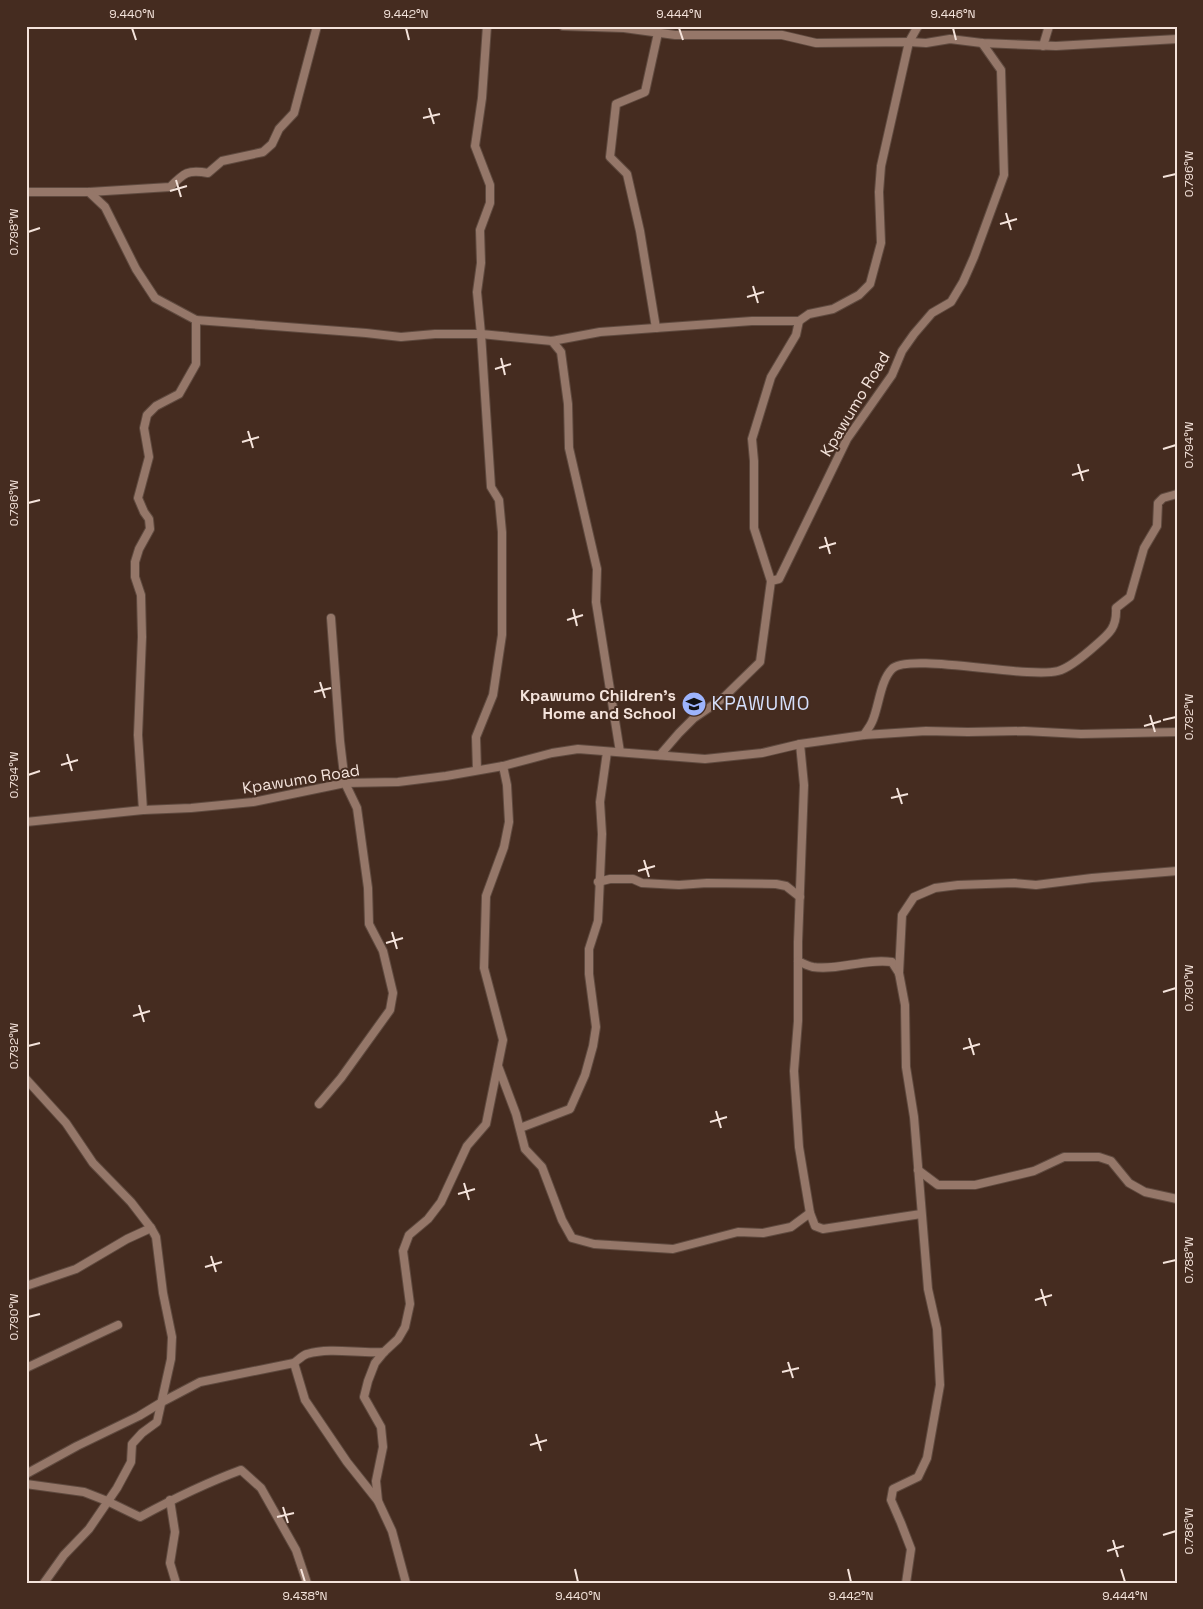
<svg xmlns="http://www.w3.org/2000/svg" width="1203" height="1609" viewBox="0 0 1203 1609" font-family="'Space Grotesk',sans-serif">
<rect width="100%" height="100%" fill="#452c20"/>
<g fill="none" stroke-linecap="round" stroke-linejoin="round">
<defs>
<g id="street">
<polyline points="563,26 624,28 675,35 782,35 816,43 909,42 926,43 950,39 982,43 1056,46 1177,39"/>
<polyline points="1043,46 1049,26"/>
<path d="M 26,192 L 89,192 L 170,187 C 184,173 188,169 208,173 L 222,161 L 263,152 L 272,144 L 279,129 L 294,113 L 317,26"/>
<polyline points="89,192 105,207 136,269 155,298 196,320 366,333 401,337 435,334 481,334 552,341 600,332 752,321 799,321"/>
<polyline points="656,328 640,231 627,174 610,157 616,104 645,92 658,33"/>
<polyline points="552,341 561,352 568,404 569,448 597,569 596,602 620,752"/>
<polyline points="771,581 754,528 754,461 752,439 771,377 796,335 799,321 809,314 833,309 859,295 870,284 881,243 879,192 881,166 909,42 918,26"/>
<path d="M 864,735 C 866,731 870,727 872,722 C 879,707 880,681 892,669 C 908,652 1027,679 1058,671 C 1070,668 1087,653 1096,645 C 1110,633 1117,627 1116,608 L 1130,597 L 1144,548 L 1157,526 L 1158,503 L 1163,498 L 1177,494"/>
<polyline points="800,744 804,785 798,942 798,1021 794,1071 799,1147 810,1213 815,1226 823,1229 921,1214"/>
<polyline points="660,755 679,733 694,718 722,699 760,662 771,581 779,579 847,439 892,375 902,351 914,334 932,313 951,302 963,282 974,257 1004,175 1001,70 982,43"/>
<polyline points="477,770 476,737 493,695 502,635 502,532 499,500 491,487 481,334 477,292 481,263 480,230 490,203 490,185 475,146 482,98 487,26"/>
<polyline points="143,810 138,735 142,637 141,595 135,577 135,562 139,549 150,529 149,519 144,512 138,498 149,457 144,428 147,415 156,406 179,394 196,364 196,320"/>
<polyline points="26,822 143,810 191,808 253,802 345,783 398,782 446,776 503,766 552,753 578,749 705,759 762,753 800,744 864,735 926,731 968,732 1024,731 1081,734 1177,732"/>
<polyline points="598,882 610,879 633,879 642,883 679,885 707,883 776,884 786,886 800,897"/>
<path d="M 798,961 C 802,963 808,966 813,967 C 837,971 866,958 892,962 L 899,973 L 905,1005 L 906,1067 L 914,1117 L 928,1289 L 937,1329 L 940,1385 L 927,1458 L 918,1477 L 893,1489 L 891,1500 L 901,1523 L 911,1549 L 906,1583"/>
<polyline points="899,973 902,915 914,897 935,888 958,885 1014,883 1036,885 1092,878 1177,871"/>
<polyline points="498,1066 516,1114 525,1149 542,1167 562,1220 572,1238 594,1244 673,1249 738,1232 763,1233 791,1227 810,1213"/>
<polyline points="26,1079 66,1123 93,1163 131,1202 151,1228 156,1237 163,1293 172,1337 171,1359 157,1422 142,1433 132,1444 131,1462 117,1488 89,1529 64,1555 44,1583"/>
<polyline points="319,1104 341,1078 390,1010 393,993 383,951 369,924 368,888 357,808 345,783 340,741 331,618"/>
<polyline points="520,1128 570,1109 585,1075 593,1046 596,1027 589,974 589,949 598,921 602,834 600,802 607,752"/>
<polyline points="918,1170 938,1185 975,1185 1034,1171 1064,1157 1099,1157 1111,1161 1129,1183 1145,1192 1177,1199"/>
<polyline points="26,1286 76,1269 127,1239 151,1228"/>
<polyline points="294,1363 305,1400 347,1462 378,1501"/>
<polyline points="26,1368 118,1325"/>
<path d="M 26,1474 L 77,1446 L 139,1416 L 162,1402 L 200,1382 L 294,1363 C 298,1360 303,1355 307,1354 C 332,1347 359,1354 384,1352"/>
<path d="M 26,1484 L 84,1492 L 107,1501 L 140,1517 C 173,1499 206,1483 241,1470 L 261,1488 L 296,1550 L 307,1583"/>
<polyline points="170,1500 175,1532 170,1563 176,1583"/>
<polyline points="406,1583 392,1531 378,1501 376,1481 383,1447 381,1427 364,1397 368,1381 375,1363 384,1352 398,1339 405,1327 410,1304 403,1251 409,1235 428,1219 441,1202 467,1146 486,1124 503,1040 484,968 486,896 504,847 509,822 507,785 503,766"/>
</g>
</defs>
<use href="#street" stroke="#5f4a3f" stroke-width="10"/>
<use href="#street" stroke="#957769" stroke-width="8"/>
</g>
<path fill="none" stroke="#f4e3db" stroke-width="2" d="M 132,28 L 136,40M 406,28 L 409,40M 679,28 L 683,40M 953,28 L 956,40M 429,108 L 434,124M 423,118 L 440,114M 1163,177 L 1176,174M 176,180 L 181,197M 170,191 L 187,186M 1006,213 L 1011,230M 1000,224 L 1017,219M 28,232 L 40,228M 753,286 L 758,303M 747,297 L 764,292M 501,358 L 505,375M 495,369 L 511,364M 248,431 L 253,448M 242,442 L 259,437M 1163,449 L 1176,445M 1078,464 L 1083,481M 1072,475 L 1089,470M 28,503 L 40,500M 825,537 L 830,554M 819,548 L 836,543M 573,609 L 577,626M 567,620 L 583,615M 320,682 L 325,698M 314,692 L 331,688M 1150,715 L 1155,732M 1163,720 L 1176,717M 1144,726 L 1161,721M 67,754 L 72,771M 61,765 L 78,760M 28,775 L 40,771M 897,788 L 902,804M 891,798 L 908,794M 644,860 L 649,877M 638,871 L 655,866M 392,932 L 397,949M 386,943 L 403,938M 1163,992 L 1176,988M 139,1005 L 144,1022M 133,1016 L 150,1011M 969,1038 L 974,1055M 28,1046 L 40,1043M 963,1049 L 980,1044M 716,1111 L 721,1128M 710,1122 L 727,1117M 464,1183 L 469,1200M 458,1194 L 475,1189M 211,1256 L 216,1272M 1163,1263 L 1176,1260M 205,1267 L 222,1262M 1041,1289 L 1046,1306M 1035,1300 L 1052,1295M 28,1317 L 40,1314M 788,1362 L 793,1378M 782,1372 L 799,1368M 536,1434 L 541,1451M 530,1445 L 547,1440M 283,1507 L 288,1523M 277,1517 L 294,1513M 1163,1535 L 1176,1531M 1113,1540 L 1118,1557M 1107,1551 L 1124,1546M 301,1569 L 305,1582M 575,1569 L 578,1582M 848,1569 L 851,1582M 1121,1569 L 1125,1582"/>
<defs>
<symbol id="school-disc" viewBox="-11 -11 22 22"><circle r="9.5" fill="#9db4fd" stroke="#452c20"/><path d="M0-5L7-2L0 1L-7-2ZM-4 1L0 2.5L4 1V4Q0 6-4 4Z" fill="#111"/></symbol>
</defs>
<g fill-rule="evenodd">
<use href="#school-disc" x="680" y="690" width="28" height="28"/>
</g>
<g text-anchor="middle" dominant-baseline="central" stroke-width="4" stroke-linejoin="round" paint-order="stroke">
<g font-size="16" fill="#f4e3db" stroke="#452c20">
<text transform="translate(855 404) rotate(-59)">Kpawumo Road</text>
<text transform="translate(301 779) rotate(-9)">Kpawumo Road</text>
</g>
<g font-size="16" font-weight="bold" fill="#f4e3db" stroke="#452c20" text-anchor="end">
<text x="676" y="695">Kpawumo Children’s<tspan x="676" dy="18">Home and School</tspan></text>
</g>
<g font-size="19" letter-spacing="1" fill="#d5dffb" stroke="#452c20">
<text x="761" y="703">KPAWUMO</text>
</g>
</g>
<rect width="1203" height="1609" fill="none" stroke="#452c20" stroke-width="55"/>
<rect x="28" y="28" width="1148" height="1554" fill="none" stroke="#f4e3db" stroke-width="2"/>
<g font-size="12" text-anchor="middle" fill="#f4e3db">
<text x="132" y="18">9.440°N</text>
<text x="406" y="18">9.442°N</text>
<text x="679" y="18">9.444°N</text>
<text x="953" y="18">9.446°N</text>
<text transform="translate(1189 174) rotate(-90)" y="4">0.796°W</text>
<text transform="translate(14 232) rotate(-90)" y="4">0.798°W</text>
<text transform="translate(1189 445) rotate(-90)" y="4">0.794°W</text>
<text transform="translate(14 503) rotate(-90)" y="4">0.796°W</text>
<text transform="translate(1189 717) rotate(-90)" y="4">0.792°W</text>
<text transform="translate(14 775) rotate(-90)" y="4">0.794°W</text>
<text transform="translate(1189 988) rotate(-90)" y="4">0.790°W</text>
<text transform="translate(14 1046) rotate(-90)" y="4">0.792°W</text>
<text transform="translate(1189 1260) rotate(-90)" y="4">0.788°W</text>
<text transform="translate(14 1317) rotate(-90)" y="4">0.790°W</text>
<text transform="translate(1189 1531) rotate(-90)" y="4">0.786°W</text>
<text x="305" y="1600">9.438°N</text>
<text x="578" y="1600">9.440°N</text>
<text x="851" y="1600">9.442°N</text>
<text x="1125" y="1600">9.444°N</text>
</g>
</svg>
